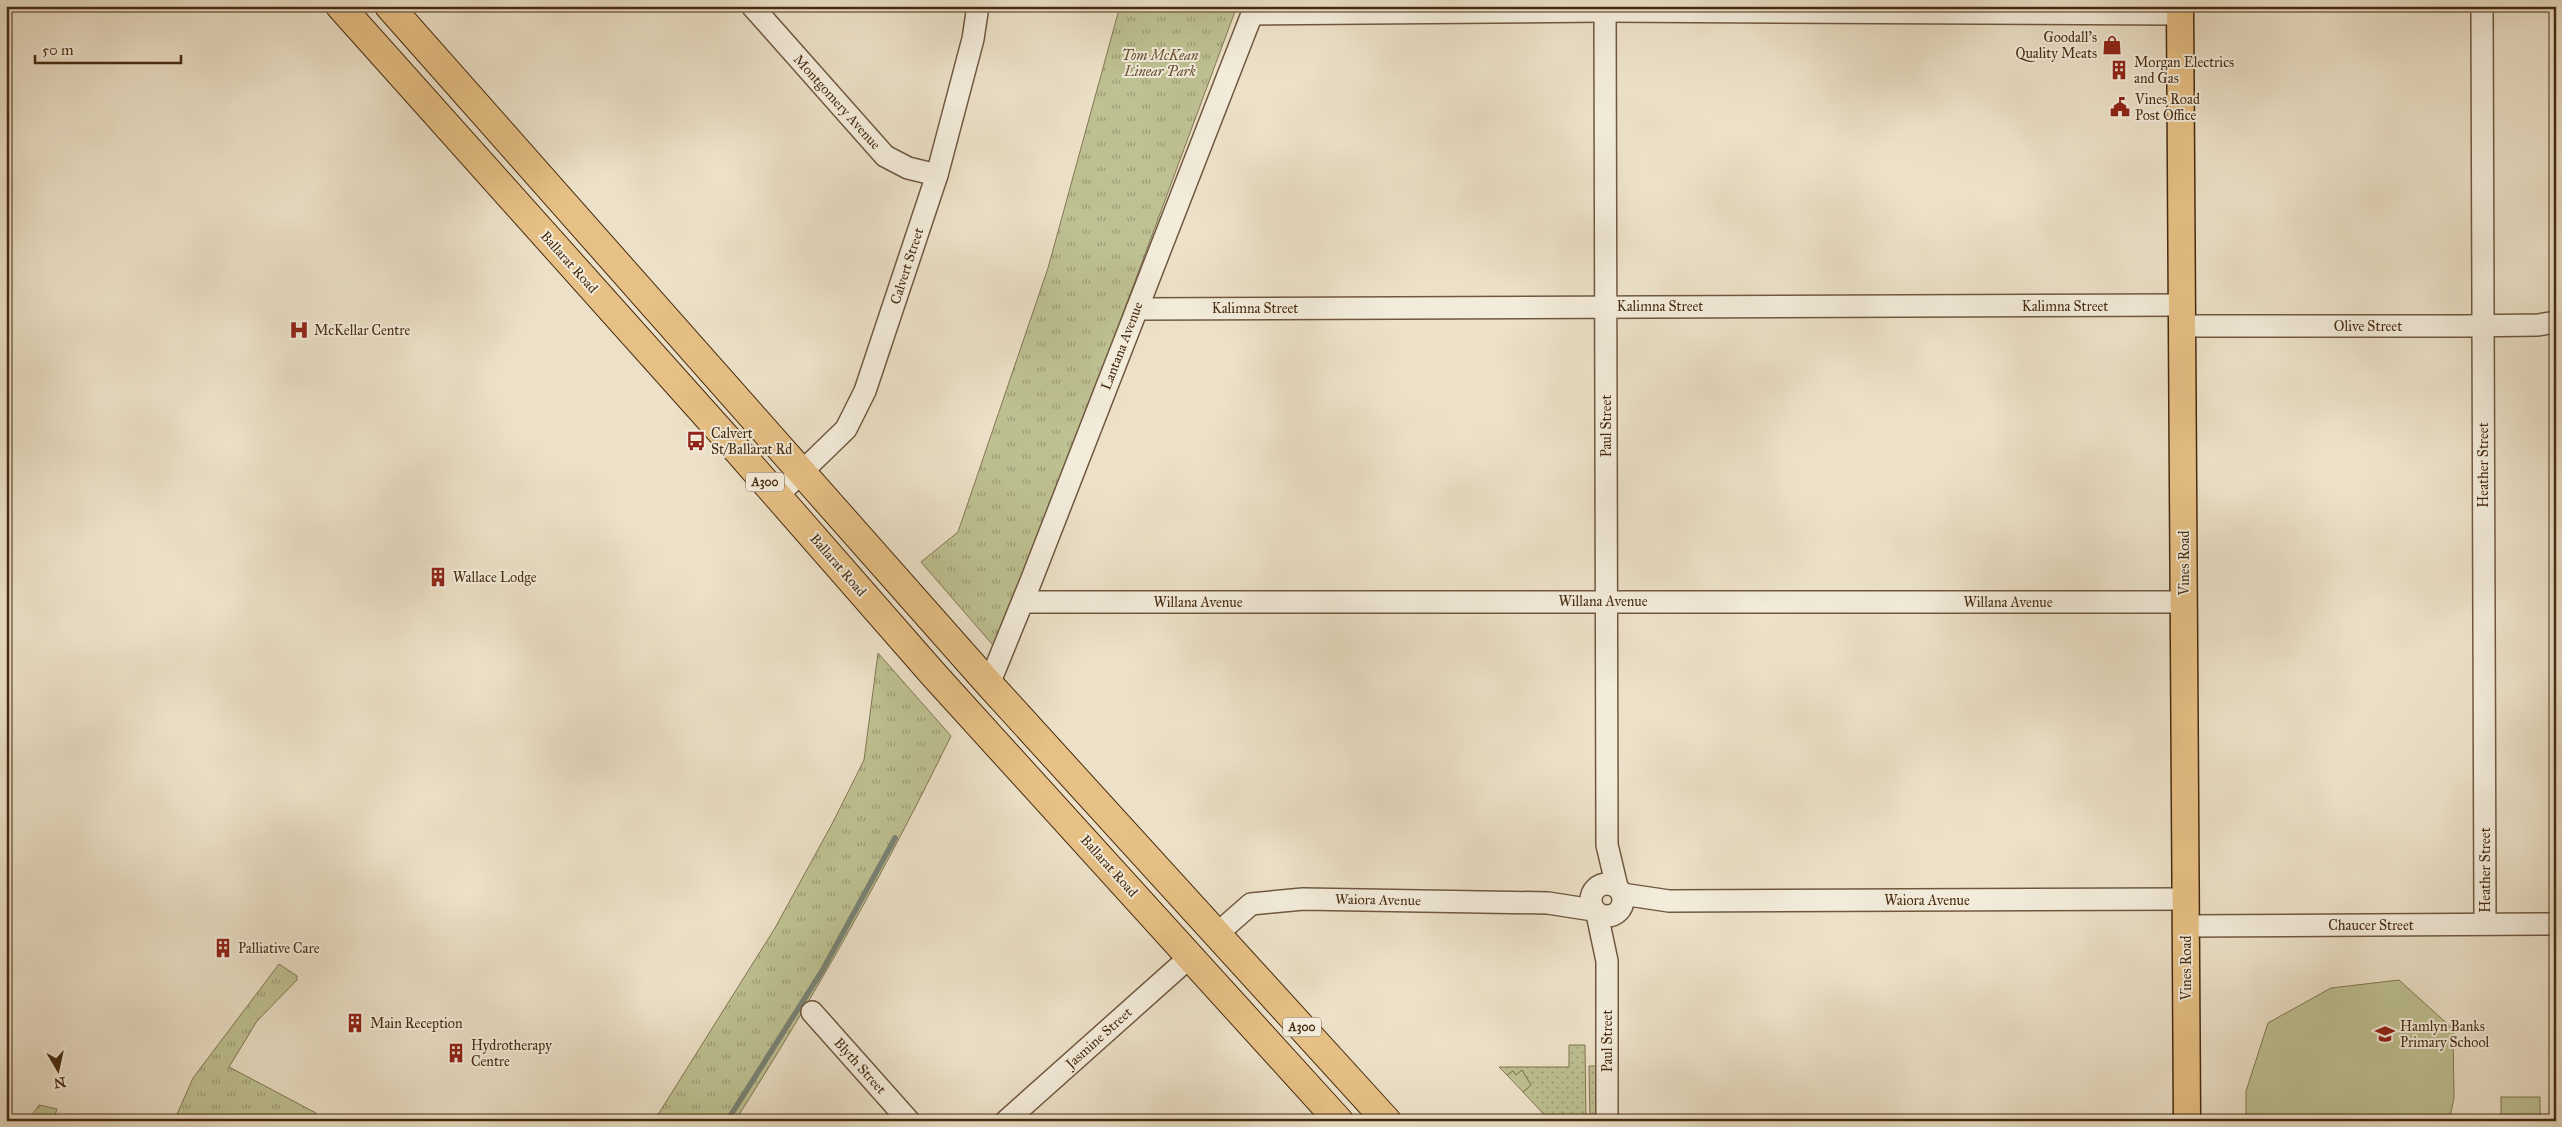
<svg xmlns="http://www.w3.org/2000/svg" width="2562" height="1127" viewBox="0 0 2562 1127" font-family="'IM FELL Great Primer',serif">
<defs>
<pattern id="grass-dots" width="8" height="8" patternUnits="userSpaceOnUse" patternTransform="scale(1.25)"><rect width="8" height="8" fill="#bec192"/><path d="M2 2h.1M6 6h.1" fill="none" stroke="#9c9d76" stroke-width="1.8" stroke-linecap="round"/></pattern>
<pattern id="park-tufts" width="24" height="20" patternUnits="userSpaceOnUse" patternTransform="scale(1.25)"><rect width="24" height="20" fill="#bec192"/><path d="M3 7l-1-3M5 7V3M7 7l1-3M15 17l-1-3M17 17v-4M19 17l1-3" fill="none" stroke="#9c9d76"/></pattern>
</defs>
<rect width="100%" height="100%" fill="#ece1c8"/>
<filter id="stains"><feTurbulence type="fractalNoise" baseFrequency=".004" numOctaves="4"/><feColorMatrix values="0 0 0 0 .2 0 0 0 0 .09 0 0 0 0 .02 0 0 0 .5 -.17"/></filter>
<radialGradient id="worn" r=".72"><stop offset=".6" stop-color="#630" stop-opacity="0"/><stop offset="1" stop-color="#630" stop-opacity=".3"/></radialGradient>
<g fill="url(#grass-dots)" stroke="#827652">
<polygon points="1569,1045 1585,1045 1586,1121 1550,1121 1523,1092 1531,1085 1522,1070 1516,1075 1513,1071 1507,1075 1499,1067 1569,1067"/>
<polygon points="1589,1066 1597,1066 1597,1121 1590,1121"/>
</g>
<g fill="url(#park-tufts)" stroke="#827652">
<polygon points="1120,6 1237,6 998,651 921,562 958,532 1048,268"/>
<path d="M 878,653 L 951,736 C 886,869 815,996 735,1121 L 654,1121 L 775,928 L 833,822 L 864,760 Z"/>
<polygon points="279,964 297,976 297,980 257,1021 229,1067 316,1113 312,1121 174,1121 193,1078"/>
<polygon points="1522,1070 1531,1085 1523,1092 1507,1075 1513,1071 1516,1075"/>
<polygon points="39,1105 57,1109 53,1121 28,1121"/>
</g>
<g fill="#bec192" stroke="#827652">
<polygon points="2399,980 2453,1029 2454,1098 2449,1121 2246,1121 2246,1091 2268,1023 2331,988"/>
<rect x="2501" y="1097" width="39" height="24"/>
</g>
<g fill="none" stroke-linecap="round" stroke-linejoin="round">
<polyline stroke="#788375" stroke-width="5.5" points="727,1121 822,971 895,838"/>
<defs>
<g id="minor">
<polyline points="752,6 885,156 908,168 937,175"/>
<polyline points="1605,6 1607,845 1617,887"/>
<polyline points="2482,6 2485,924"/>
<polyline points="1252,14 1605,11 2180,14"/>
<polyline points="1137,309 2183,305"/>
<polyline points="2183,326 2464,326 2538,325 2556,322"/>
<polyline points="777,496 846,429 865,391 937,175 973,39 978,6"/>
<polyline points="1023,602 2184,602"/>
<polyline points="989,684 1031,581 1252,14 1253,6"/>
<circle cx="1607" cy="900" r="16"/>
<polyline points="1622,894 1669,901 2185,899"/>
<polyline points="1597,914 1607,961 1607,1121"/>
<polyline points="2186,926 2556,924"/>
<polyline points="1218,933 1251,904 1303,899 1548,903 1593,910"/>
<polyline points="812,1012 909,1121"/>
<polyline points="1006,1121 1191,956"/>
</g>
<polyline id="major" points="2180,6 2187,1121"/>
<g id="highway">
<polyline points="340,6 731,443 934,675 1339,1121"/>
<polyline points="389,6 989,684 1387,1121"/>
</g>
</defs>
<use href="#minor" stroke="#70583f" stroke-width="24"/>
<use href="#major" stroke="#462b11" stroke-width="29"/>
<use href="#highway" stroke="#462b11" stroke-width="30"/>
<use href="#minor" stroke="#f3ecdb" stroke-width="21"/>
<use href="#major" stroke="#e6c084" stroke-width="26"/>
<use href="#highway" stroke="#e6c084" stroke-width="28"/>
</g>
<defs>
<symbol id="shop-bare" viewBox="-9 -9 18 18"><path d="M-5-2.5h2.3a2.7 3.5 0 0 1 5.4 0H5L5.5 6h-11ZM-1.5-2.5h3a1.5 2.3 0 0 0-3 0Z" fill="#8f2418" stroke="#f3ecdb" stroke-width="2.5" paint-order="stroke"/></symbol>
<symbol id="building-bare" viewBox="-9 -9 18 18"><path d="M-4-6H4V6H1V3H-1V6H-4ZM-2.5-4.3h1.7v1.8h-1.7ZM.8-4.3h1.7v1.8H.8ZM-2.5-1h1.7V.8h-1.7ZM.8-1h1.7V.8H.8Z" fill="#8f2418" stroke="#f3ecdb" stroke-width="2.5" paint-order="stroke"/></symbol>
<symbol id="civic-bare" viewBox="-9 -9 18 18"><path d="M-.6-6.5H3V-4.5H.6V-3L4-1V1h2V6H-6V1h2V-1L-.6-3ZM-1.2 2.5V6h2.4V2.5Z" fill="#8f2418" stroke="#f3ecdb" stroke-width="2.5" paint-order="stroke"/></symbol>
<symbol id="hospital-bare" viewBox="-9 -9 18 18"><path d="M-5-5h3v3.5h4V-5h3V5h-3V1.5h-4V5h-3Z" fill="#8f2418" stroke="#f3ecdb" stroke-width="2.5" paint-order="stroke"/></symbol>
<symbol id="bus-bare" viewBox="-9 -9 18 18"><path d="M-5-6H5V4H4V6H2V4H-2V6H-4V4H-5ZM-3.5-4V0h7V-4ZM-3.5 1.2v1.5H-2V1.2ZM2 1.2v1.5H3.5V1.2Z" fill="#8f2418" stroke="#f3ecdb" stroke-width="2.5" paint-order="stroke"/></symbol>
<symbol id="school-bare" viewBox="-9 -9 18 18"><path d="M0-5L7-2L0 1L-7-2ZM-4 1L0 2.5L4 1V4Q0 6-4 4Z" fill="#8f2418" stroke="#f3ecdb" stroke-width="2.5" paint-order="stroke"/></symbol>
</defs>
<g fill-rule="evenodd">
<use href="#shop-bare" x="2098" y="31" width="28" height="28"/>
<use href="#building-bare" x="2105" y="56" width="28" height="28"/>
<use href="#civic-bare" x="2106" y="93" width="28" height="28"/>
<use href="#hospital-bare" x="285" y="316" width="28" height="28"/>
<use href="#bus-bare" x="682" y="427" width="28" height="28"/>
<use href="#building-bare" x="424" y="563" width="28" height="28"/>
<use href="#building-bare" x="209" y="934" width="28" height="28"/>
<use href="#building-bare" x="341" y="1009" width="28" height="28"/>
<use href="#school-bare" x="2371" y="1020" width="28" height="28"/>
<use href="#building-bare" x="442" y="1039" width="28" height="28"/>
</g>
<g text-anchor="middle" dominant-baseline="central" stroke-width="4" stroke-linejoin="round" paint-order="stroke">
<g fill="#f3ecdb" stroke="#7a654e" stroke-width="1">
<rect x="746" y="472.5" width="38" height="19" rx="4"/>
<rect x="1283" y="1017.5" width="38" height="19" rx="4"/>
</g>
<g font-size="12" font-weight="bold" fill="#462b11">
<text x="765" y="482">A300</text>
<text x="1302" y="1027">A300</text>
</g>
<g font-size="14" fill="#462b11" stroke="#f3ecdb" text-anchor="start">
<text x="2097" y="37" text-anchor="end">Goodall's<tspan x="2097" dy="16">Quality Meats</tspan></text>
<text x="2134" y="62">Morgan Electrics<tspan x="2134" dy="16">and Gas</tspan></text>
<text x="2135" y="99">Vines Road<tspan x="2135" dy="16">Post Office</tspan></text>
<text x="314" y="330">McKellar Centre</text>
<text x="711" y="433">Calvert<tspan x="711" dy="16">St/Ballarat Rd</tspan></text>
<text x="453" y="577">Wallace Lodge</text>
<text x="238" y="948">Palliative Care</text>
<text x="370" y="1023">Main Reception</text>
<text x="2400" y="1026">Hamlyn Banks<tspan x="2400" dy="16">Primary School</tspan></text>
<text x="471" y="1045">Hydrotherapy<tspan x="471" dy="16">Centre</tspan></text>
</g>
<g font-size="14" font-style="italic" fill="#645031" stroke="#f3ecdb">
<text x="1160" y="55">Tom McKean<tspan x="1160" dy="16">Linear Park</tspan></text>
</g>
<g font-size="14" fill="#462b11" stroke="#f3ecdb">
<text transform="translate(837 102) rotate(48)">Montgomery Avenue</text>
<text transform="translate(569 262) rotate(48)">Ballarat Road</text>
<text transform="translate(907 266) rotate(-72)">Calvert Street</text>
<text x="1660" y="306">Kalimna Street</text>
<text x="2065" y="306">Kalimna Street</text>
<text x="1255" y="308">Kalimna Street</text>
<text x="2368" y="326">Olive Street</text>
<text transform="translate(1122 346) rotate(-69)">Lantana Avenue</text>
<text transform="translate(1606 426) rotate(-90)">Paul Street</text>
<text transform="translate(2483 465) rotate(-90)">Heather Street</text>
<text transform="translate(2184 563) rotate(-90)">Vines Road</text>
<text transform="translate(838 565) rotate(49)">Ballarat Road</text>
<text x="1603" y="601">Willana Avenue</text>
<text x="1198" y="602">Willana Avenue</text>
<text x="2008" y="602">Willana Avenue</text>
<text transform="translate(1109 866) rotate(48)">Ballarat Road</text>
<text transform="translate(2485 870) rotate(-90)">Heather Street</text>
<text transform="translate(1378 900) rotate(1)">Waiora Avenue</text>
<text x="1927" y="900">Waiora Avenue</text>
<text x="2371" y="925">Chaucer Street</text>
<text transform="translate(2186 968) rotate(-90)">Vines Road</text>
<text transform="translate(1099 1038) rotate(-42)">Jasmine Street</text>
<text transform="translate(1607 1041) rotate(-90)">Paul Street</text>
<text transform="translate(860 1066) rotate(48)">Blyth Street</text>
</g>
</g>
<rect width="2562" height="1127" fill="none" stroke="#ece1c8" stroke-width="25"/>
<rect x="8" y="8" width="2547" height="1112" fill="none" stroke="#462b11" stroke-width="2.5"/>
<rect x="12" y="12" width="2537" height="1102" fill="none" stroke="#462b11"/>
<g transform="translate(58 1070) rotate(171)" stroke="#f3ecdb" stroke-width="4" paint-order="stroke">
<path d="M0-4L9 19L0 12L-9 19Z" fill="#462b11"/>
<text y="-8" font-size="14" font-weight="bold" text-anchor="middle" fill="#462b11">N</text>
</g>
<path d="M35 55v8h146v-8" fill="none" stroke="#462b11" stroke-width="2.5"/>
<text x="42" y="55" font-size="15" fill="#462b11" stroke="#f3ecdb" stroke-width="4" paint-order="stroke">50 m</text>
<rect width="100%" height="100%" filter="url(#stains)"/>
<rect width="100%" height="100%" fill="url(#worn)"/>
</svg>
